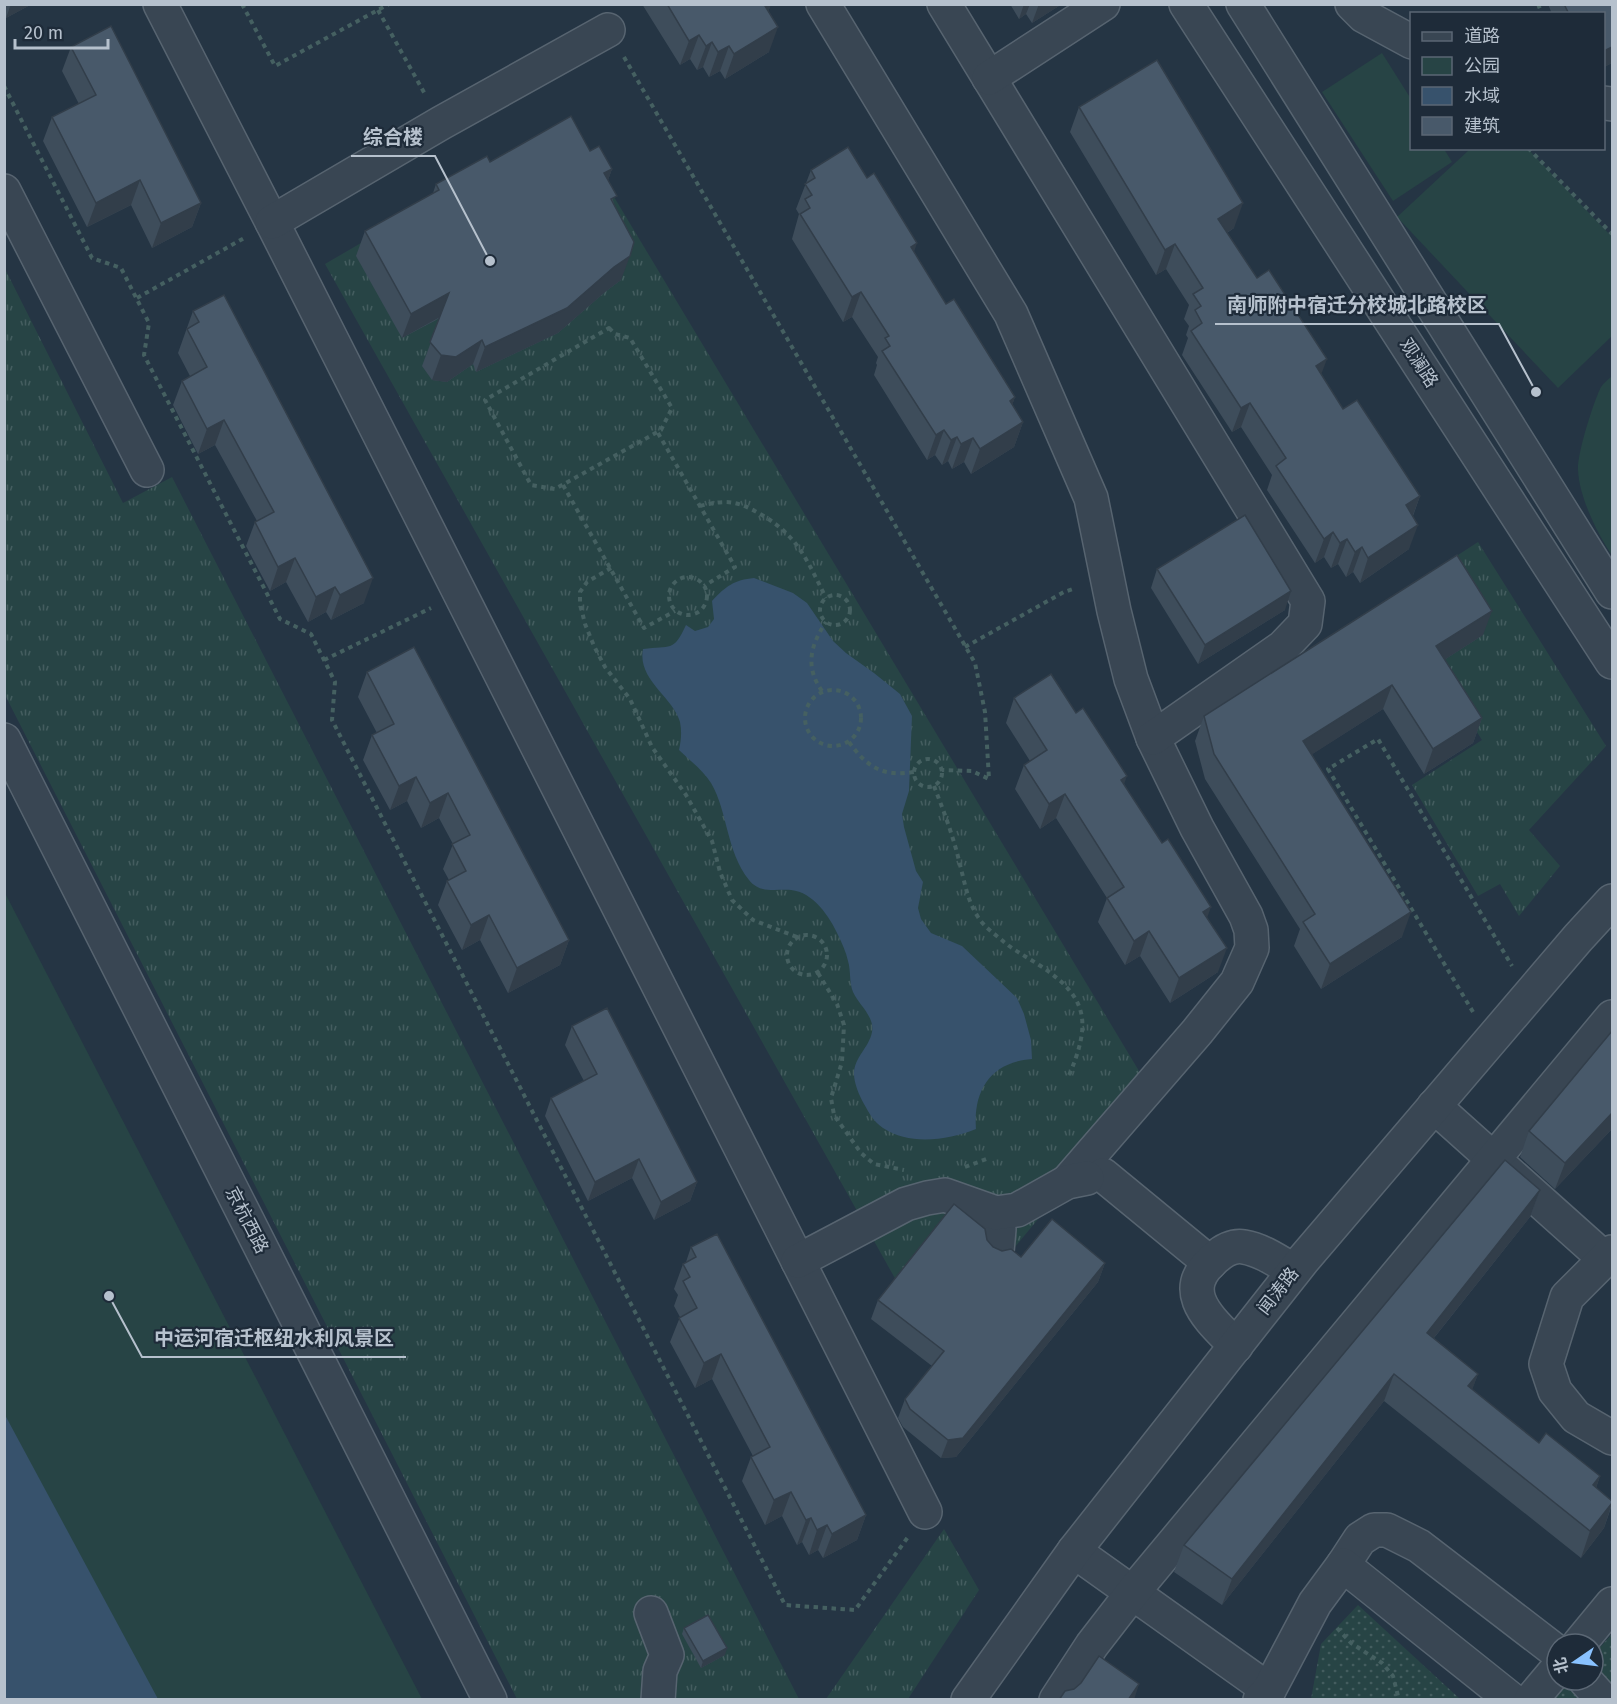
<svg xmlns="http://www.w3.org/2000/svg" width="1617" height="1704" viewBox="0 0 1617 1704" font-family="'Fira Sans','Noto Sans SC',sans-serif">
<defs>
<pattern id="grass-tufts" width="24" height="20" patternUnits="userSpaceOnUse" patternTransform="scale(1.5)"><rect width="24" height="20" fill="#274445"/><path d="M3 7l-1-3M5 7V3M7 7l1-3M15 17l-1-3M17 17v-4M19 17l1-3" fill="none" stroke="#445d5f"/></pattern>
<pattern id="garden-dots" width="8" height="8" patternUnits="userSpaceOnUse" patternTransform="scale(1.5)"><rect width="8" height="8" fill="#274445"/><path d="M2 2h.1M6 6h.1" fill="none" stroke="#445d5f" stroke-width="1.8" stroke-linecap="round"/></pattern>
</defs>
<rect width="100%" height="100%" fill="#253544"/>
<g fill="url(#grass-tufts)">
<polygon points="569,122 1148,1086 933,1346 325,264"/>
<polygon points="4,267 123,503 172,477 799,1699 517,1699 5,695"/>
<polygon points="1478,542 1606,746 1529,830 1560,866 1519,916 1500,884 1478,896 1412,785 1482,740 1392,598"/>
<polygon points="944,1529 979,1590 908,1699 826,1699"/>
</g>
<g fill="#274445">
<polygon points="1382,53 1411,99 1412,148 1444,149 1452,162 1393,201 1322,92"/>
<polygon points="1470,149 1528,149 1612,237 1612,336 1558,388 1397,217"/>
<path d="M 1612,376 L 1612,555 C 1597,534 1579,496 1578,470 C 1577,454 1593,404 1600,389 C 1602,384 1608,380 1612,376 Z"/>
<polygon points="5,893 422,1699 5,1699"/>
</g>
<g fill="url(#garden-dots)">
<polygon points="1358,1605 1460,1699 1311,1699 1321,1644"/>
<polygon points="1612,1634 1612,1699 1551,1700 1570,1680 1593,1680 1593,1655"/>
</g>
<g fill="#37526c">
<path d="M 754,578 L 793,593 L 807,603 L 833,641 L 846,653 L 874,673 L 900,694 L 912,716 L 909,791 L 902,814 L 904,827 L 916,871 L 923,882 L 918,908 L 921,919 L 931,933 L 962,946 L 1017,998 L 1024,1014 L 1031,1040 L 1032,1059 C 991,1062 973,1090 976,1129 C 948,1140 910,1146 883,1128 C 874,1122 869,1113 864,1104 C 859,1095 854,1083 854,1074 C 854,1057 869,1048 872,1032 C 875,1017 859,1005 853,992 C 849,982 851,971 848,961 C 846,952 842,943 838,935 C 830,917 813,892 791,890 C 775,889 760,894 749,880 C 726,851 728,812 711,783 C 703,770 690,761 679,750 C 681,741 682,732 680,722 C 673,697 637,680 643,649 C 671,645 673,653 686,625 L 695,631 L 708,627 L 714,619 L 712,601 C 726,586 734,580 754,578 Z"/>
<polygon points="5,1415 158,1699 5,1699"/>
</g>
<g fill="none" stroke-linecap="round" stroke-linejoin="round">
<defs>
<g id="minor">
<polyline points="160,4 272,222 925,1512"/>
<polyline points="823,4 1011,314 1091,498 1114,611 1131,679 1153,738 1197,828 1246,916 1251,930 1252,948 1237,982 1197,1032 1067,1182"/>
<polyline points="944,4 1308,601 1305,624 1283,647 1153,738"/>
<polyline points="1186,4 1612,662"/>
<polyline points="1243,4 1612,592"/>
<polyline points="1352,4 1364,16 1412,42"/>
<polyline points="989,78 1103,4"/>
<polyline points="1604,103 1612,104"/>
<polyline points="4,191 147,470"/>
<polyline points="272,222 441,123 608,30"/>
<polyline points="4,740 490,1700"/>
<polyline points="1434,1106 1605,1259"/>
<polyline points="1103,1175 1210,1263"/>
<polyline points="996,1213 999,1229 997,1251"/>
<polyline points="1612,1252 1567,1297 1546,1364 1555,1391 1576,1417 1612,1438"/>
<polyline points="798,1261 906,1204 927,1198 945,1195 996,1213 1017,1210 1067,1182 1087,1178"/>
<path d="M 1236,1346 C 1211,1320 1175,1292 1215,1258 C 1223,1251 1233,1245 1244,1247 C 1262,1250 1279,1262 1294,1271"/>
<polyline points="1074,1551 1269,1690"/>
<polyline points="1343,1565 1360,1539 1374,1530 1387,1530 1419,1546 1557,1652"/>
<polyline points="651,1613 667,1655 660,1671 658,1700"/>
<polyline points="1579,1644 1612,1604"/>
<polyline points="1585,1680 1603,1700"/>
<polyline points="968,1700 1074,1551 1303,1260 1578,938 1612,901"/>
<polyline points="1056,1700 1092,1645 1133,1592 1612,1017"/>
<polyline points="1260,1700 1269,1690 1315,1603 1343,1565 1512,1700"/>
<polyline points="1531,1700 1557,1669"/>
</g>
</defs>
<use href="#minor" stroke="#576470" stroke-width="36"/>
<g stroke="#456061" stroke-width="4" stroke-dasharray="4.5 4.5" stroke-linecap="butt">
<polyline points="242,4 275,66 389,4"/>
<polyline points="1538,4 1542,14"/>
<polyline points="378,10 426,96"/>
<polyline points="624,57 975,663 985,712 989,779 972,771 942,770"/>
<polyline points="4,86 92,258 121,268 149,323 144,355 280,619 311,634 335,682 332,720 785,1605 855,1610 908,1537"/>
<polyline points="1528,148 1612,234"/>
<polyline points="137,298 246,237"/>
<polygon points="609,328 615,334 630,338 672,408 661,430 555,489 531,485 485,400"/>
<polyline points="658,433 735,567 704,586"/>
<polyline points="563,485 644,628 675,611"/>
<path d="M 700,506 C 727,499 738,501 762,515 C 798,536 808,562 826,598"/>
<polyline points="611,568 587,582 580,592 580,603 585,624 594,646 605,667 630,699 652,747 686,795 712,841 720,872 732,900 753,920 797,937"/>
<circle cx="688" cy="596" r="19"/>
<circle cx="835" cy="610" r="15"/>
<polyline points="965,647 1064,592 1076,588"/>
<polyline points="324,660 431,608"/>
<circle cx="833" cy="718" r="28"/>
<path d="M 822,691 C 805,667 810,646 826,622"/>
<path d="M 849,742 C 867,767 882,777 914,772"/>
<circle cx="928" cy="773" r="14"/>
<path d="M 934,786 C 944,812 954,838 960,865 C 965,883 967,900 978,917 C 984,927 995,934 1004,942 C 1015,951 1027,957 1039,965 C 1090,998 1091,1024 1068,1078"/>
<circle cx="807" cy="955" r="20"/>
<polyline points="818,973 837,1004 844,1025 842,1062 831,1098 834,1115 861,1153 874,1164 904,1170"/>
<polyline points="1473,1012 1328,769 1378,739 1512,966"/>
<polyline points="965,1167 989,1158"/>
<polyline points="1337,1628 1351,1643 1382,1663 1393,1676 1399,1700"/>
</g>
<use href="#minor" stroke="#394653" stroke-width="33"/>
</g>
<g fill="#3e4d5b">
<polygon points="4,4 32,4 6,18 4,15"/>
<polygon points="642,4 771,4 768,12 769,52 725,79 720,71 709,77 703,67 697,70 690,59 680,65"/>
<polygon points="1010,4 1062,4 1032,23 1026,14 1019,19"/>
<polygon points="1548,4 1612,4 1612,63 1604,67 1604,14 1552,14"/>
<polygon points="71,47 201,203 192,227 152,248 131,205 87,227 43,141 52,117 79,104 62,71"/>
<polygon points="1079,107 1234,228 1227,233 1343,409 1420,496 1413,516 1409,549 1360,583 1353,572 1346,577 1338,564 1331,568 1324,557 1315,563 1267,490 1272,475 1241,427 1232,432 1182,355 1188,338 1186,335 1189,326 1184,319 1189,305 1166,269 1156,275 1070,132"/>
<polygon points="590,151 612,169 608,180 614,204 621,280 605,292 558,333 476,372 473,364 447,382 432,380 422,366 440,318 402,338 356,256 365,231 433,193 436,184 490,162"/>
<polygon points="811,170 867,178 946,304 1015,397 1012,405 1023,422 1014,447 971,474 964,462 952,469 948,461 942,465 935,455 927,460 874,375 877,365 876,363 878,357 852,317 843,322 792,239 799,214 796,209"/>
<polygon points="193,311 364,603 331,620 326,612 308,622 286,582 270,591 246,546 255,522 257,521 215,445 198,454 173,405 182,381 190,376 178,353"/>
<polygon points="1157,569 1285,610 1198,664 1151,588"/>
<polygon points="1483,635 1444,660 1482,718 1473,743 1424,774 1383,709 1312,754 1402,937 1321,989 1294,946 1300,929 1205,779 1195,741 1204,716"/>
<polygon points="367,672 569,940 560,965 508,993 480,940 462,950 438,905 447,881 449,880 443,869 453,844 439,818 421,828 407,801 390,810 363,760 372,735 377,733 358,697"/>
<polygon points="1014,698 1076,713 1124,784 1207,918 1218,972 1170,1003 1140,956 1125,965 1098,922 1107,898 1056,818 1040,829 1015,789 1024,765 1030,761 1006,723"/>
<polygon points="572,1026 697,1182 690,1201 654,1220 632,1178 588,1201 545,1116 551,1098 584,1081 565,1045"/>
<polygon points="1612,1129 1555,1189 1520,1157 1529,1131"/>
<polygon points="1540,1190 1530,1217 1434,1338 1478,1374 1472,1389 1539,1443 1600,1476 1596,1488 1612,1501 1612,1505 1604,1528 1581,1558 1384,1401 1222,1605 1174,1572 1184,1545"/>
<polygon points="987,1240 993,1247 1021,1257 1105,1263 1098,1282 956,1457 941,1458 903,1427 898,1418 905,1399 932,1366 871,1319 878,1300"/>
<polygon points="691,1247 866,1515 857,1540 823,1558 818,1550 809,1555 802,1542 797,1545 782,1516 765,1525 742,1481 751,1457 753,1456 712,1379 695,1388 670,1342 680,1317 674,1306 678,1295 674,1289 683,1264 686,1262"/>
<polygon points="684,1628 725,1655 701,1668 682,1634"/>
</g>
<g fill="#323e4a">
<polygon points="11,4 32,4 6,18"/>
<polygon points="768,4 771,4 763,26 765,6"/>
<polygon points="1024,4 1030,4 1026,14 1019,19"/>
<polygon points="1039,4 1062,4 1032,23"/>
<polygon points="778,27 769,52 725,79 734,54"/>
<polygon points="699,35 690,59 680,65 689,41"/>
<polygon points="712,42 703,67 697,70 706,46"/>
<polygon points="729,46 720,71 709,77 718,52"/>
<polygon points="1612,47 1612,63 1604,67 1604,51"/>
<polygon points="612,169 603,194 604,173"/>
<polygon points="140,180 131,205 87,227 96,203"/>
<polygon points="201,203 192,227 152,248 161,223"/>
<polygon points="1243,203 1234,228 1209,244 1218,219"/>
<polygon points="917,243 909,267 911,247"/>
<polygon points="1175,244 1166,269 1156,275 1165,250"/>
<polygon points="630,256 621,280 605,292 558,333 476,372 485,347 614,267"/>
<polygon points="861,292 852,317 843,322 852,297"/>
<polygon points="449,293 440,317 402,338 411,314"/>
<polygon points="482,340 473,364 447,382 432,380 441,355"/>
<polygon points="1327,359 1318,383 1316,366"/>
<polygon points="1015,397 1006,422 1010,401"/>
<polygon points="1250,403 1241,427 1232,432 1241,408"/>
<polygon points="224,420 215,445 198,454 207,429"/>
<polygon points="1023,422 1014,447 971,474 980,449"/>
<polygon points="944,430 935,455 927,460 936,435"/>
<polygon points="957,437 948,461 942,465 951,440"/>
<polygon points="973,438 964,462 952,469 961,444"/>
<polygon points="1420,496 1411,520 1406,505"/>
<polygon points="1418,525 1409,549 1360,583 1368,558"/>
<polygon points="1333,532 1324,557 1315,563 1324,539"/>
<polygon points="1347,539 1338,564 1331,568 1340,543"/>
<polygon points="1362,547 1353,572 1346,577 1355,552"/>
<polygon points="295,558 286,582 270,591 278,567"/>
<polygon points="373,578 364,603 331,620 340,595"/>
<polygon points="335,587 326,612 308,622 316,597"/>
<polygon points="1291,591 1285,610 1198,664 1205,645"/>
<polygon points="1492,611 1483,635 1427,671 1436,646"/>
<polygon points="1392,685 1383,709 1294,766 1303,741"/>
<polygon points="1482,718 1473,743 1424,774 1433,749"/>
<polygon points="1127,776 1118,801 1121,780"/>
<polygon points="416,777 407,801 390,810 399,786"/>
<polygon points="448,793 439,818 421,828 430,803"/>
<polygon points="1065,794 1056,818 1040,829 1049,804"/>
<polygon points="1211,907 1202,932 1203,912"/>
<polygon points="1411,912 1402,937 1321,989 1330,964"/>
<polygon points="489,915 480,940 462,950 471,925"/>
<polygon points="1149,931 1140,956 1125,965 1134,941"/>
<polygon points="569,940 560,965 508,993 517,968"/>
<polygon points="1227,948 1218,972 1170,1003 1179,978"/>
<polygon points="1612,1113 1612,1129 1555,1189 1565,1163"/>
<polygon points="639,1159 632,1178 588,1201 595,1182"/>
<polygon points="697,1182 690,1201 654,1220 661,1202"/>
<polygon points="1540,1190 1530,1217 1417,1359 1427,1333"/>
<polygon points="1105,1263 1098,1282 956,1457 941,1458 948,1440"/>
<polygon points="721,1354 712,1379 695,1388 704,1363"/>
<polygon points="1394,1374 1384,1401 1222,1605 1232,1579"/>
<polygon points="1478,1374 1468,1401 1468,1386"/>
<polygon points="1600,1476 1591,1503 1593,1485"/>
<polygon points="791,1492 782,1516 765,1525 774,1500"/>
<polygon points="1612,1503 1604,1528 1581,1558 1590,1531"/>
<polygon points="866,1515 857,1540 823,1558 832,1534"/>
<polygon points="811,1518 802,1542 797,1545 806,1520"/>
<polygon points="827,1525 818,1550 809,1555 817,1530"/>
<polygon points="727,1648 725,1655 701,1668 703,1661"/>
<polygon points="1139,1684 1134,1700 1128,1700"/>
</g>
<g fill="#48596a" stroke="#323e4a" stroke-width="1.5">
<polygon points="667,4 768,4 765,6 778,27 734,54 729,46 718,52 712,42 706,46 699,35 689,41"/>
<polygon points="1564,4 1612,4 1612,47 1604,51 1604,14 1569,14"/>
<polygon points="111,26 201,203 161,223 140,180 96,203 52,117 96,95 71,47"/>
<polygon points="1157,60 1243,203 1218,219 1257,278 1269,270 1327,359 1316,366 1343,409 1357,400 1420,496 1406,505 1418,525 1368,558 1362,547 1355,552 1347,539 1340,543 1333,532 1324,539 1276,466 1286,458 1250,403 1241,408 1191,331 1202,323 1195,310 1201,306 1193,294 1203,288 1175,244 1165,250 1079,107"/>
<polygon points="571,116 590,151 599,146 612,169 604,173 617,196 611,199 634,242 630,256 614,267 567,308 485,347 482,340 456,357 441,355 430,342 449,293 411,314 365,231 439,190 436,184 487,156 490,162"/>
<polygon points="848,147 867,178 874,173 917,243 911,247 946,304 954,299 1015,397 1010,401 1023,422 980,449 973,438 961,444 957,437 951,440 944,430 936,435 882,351 890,346 885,338 889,336 861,292 852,297 800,214 810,208 805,199 812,195 805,184 815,178 811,170"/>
<polygon points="224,295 373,578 340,595 335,587 316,597 295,558 278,567 255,522 274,512 224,420 207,429 182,381 207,367 187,329 199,322 193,311"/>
<polygon points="1245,515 1291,591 1205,645 1157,569"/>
<polygon points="1457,555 1492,611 1436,646 1482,718 1433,749 1392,685 1303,741 1411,912 1330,964 1303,922 1315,914 1214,754 1204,716"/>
<polygon points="414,647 569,940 517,968 489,915 471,925 447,881 466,871 452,844 470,835 448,793 430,803 416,777 399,786 372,735 394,724 367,672"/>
<polygon points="1051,674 1076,713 1083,708 1127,776 1121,780 1162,843 1168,839 1211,907 1203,912 1227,948 1179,978 1149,931 1134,941 1107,898 1124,887 1065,794 1049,804 1024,765 1047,750 1014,698"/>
<polygon points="607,1008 697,1182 661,1202 639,1159 595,1182 551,1098 597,1074 572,1026"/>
<polygon points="1612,1031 1612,1113 1565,1163 1529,1131"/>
<polygon points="1505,1160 1540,1190 1427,1333 1478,1374 1468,1386 1539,1443 1546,1433 1600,1476 1593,1485 1612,1501 1612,1503 1590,1531 1394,1374 1232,1579 1184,1545"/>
<polygon points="954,1204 985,1229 987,1240 993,1247 1002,1251 1011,1249 1021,1257 1052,1219 1105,1263 963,1438 948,1440 910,1409 905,1399 944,1351 878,1300"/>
<polygon points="717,1234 866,1515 832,1534 827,1525 817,1530 811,1518 806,1520 791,1492 774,1500 751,1457 770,1447 721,1354 704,1363 679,1318 697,1308 683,1281 690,1277 683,1264 696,1257 691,1247"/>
<polygon points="708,1615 727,1648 703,1661 684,1628"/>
<polygon points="1099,1656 1139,1684 1128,1700 1059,1700 1065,1691 1074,1689 1081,1683"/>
</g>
<g text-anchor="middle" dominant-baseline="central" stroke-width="4.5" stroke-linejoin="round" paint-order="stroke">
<g font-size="18" fill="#b6c1cd" stroke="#1e2b39">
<text transform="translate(1419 363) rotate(57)">观澜路</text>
<text transform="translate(247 1220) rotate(63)">京杭西路</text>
<text transform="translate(1278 1291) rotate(-52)">闻涛路</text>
</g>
</g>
<path fill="none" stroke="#b6c1cd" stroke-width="2" d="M490 261L435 156H351M1536 392L1499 324H1215M109 1296L142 1357H406"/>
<g fill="#b6c1cd" stroke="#1e2b39" stroke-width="2">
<circle cx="490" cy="261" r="6"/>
<circle cx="1536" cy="392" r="6"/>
<circle cx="109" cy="1296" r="6"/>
</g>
<g font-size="20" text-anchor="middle" font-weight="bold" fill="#b6c1cd" stroke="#1e2b39" stroke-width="4.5" stroke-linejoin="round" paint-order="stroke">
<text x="393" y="144">综合楼</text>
<text x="1357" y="312">南师附中宿迁分校城北路校区</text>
<text x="274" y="1345">中运河宿迁枢纽水利风景区</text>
</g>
<rect width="1617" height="1704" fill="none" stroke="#b6c1cd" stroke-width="12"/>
<rect x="1410" y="12" width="195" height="138" fill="#1e2b39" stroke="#5b6774" stroke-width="1.5"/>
<rect x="1422" y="32" width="30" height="9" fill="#394653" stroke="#5b6774" stroke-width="1.5"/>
<text x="1464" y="42" font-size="18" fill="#b6c1cd">道路</text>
<rect x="1422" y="57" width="30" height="18" fill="#274445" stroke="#5b6774" stroke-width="1.5"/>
<text x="1464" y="72" font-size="18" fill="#b6c1cd">公园</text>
<rect x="1422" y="87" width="30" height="18" fill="#37526c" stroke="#5b6774" stroke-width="1.5"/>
<text x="1464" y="102" font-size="18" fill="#b6c1cd">水域</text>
<rect x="1422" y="117" width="30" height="18" fill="#48596a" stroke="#5b6774" stroke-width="1.5"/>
<text x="1464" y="132" font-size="18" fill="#b6c1cd">建筑</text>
<g transform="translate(1575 1662) rotate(256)"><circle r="28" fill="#1e2b39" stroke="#5b6774" stroke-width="1.5"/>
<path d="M0-4.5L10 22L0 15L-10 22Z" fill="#89c2ff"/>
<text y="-9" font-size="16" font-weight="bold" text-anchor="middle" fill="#b6c1cd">北</text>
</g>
<path d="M15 39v9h93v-9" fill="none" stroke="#b6c1cd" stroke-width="3"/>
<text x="24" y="39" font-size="18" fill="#b6c1cd" stroke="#1e2b39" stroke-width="4.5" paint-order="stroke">20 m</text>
</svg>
